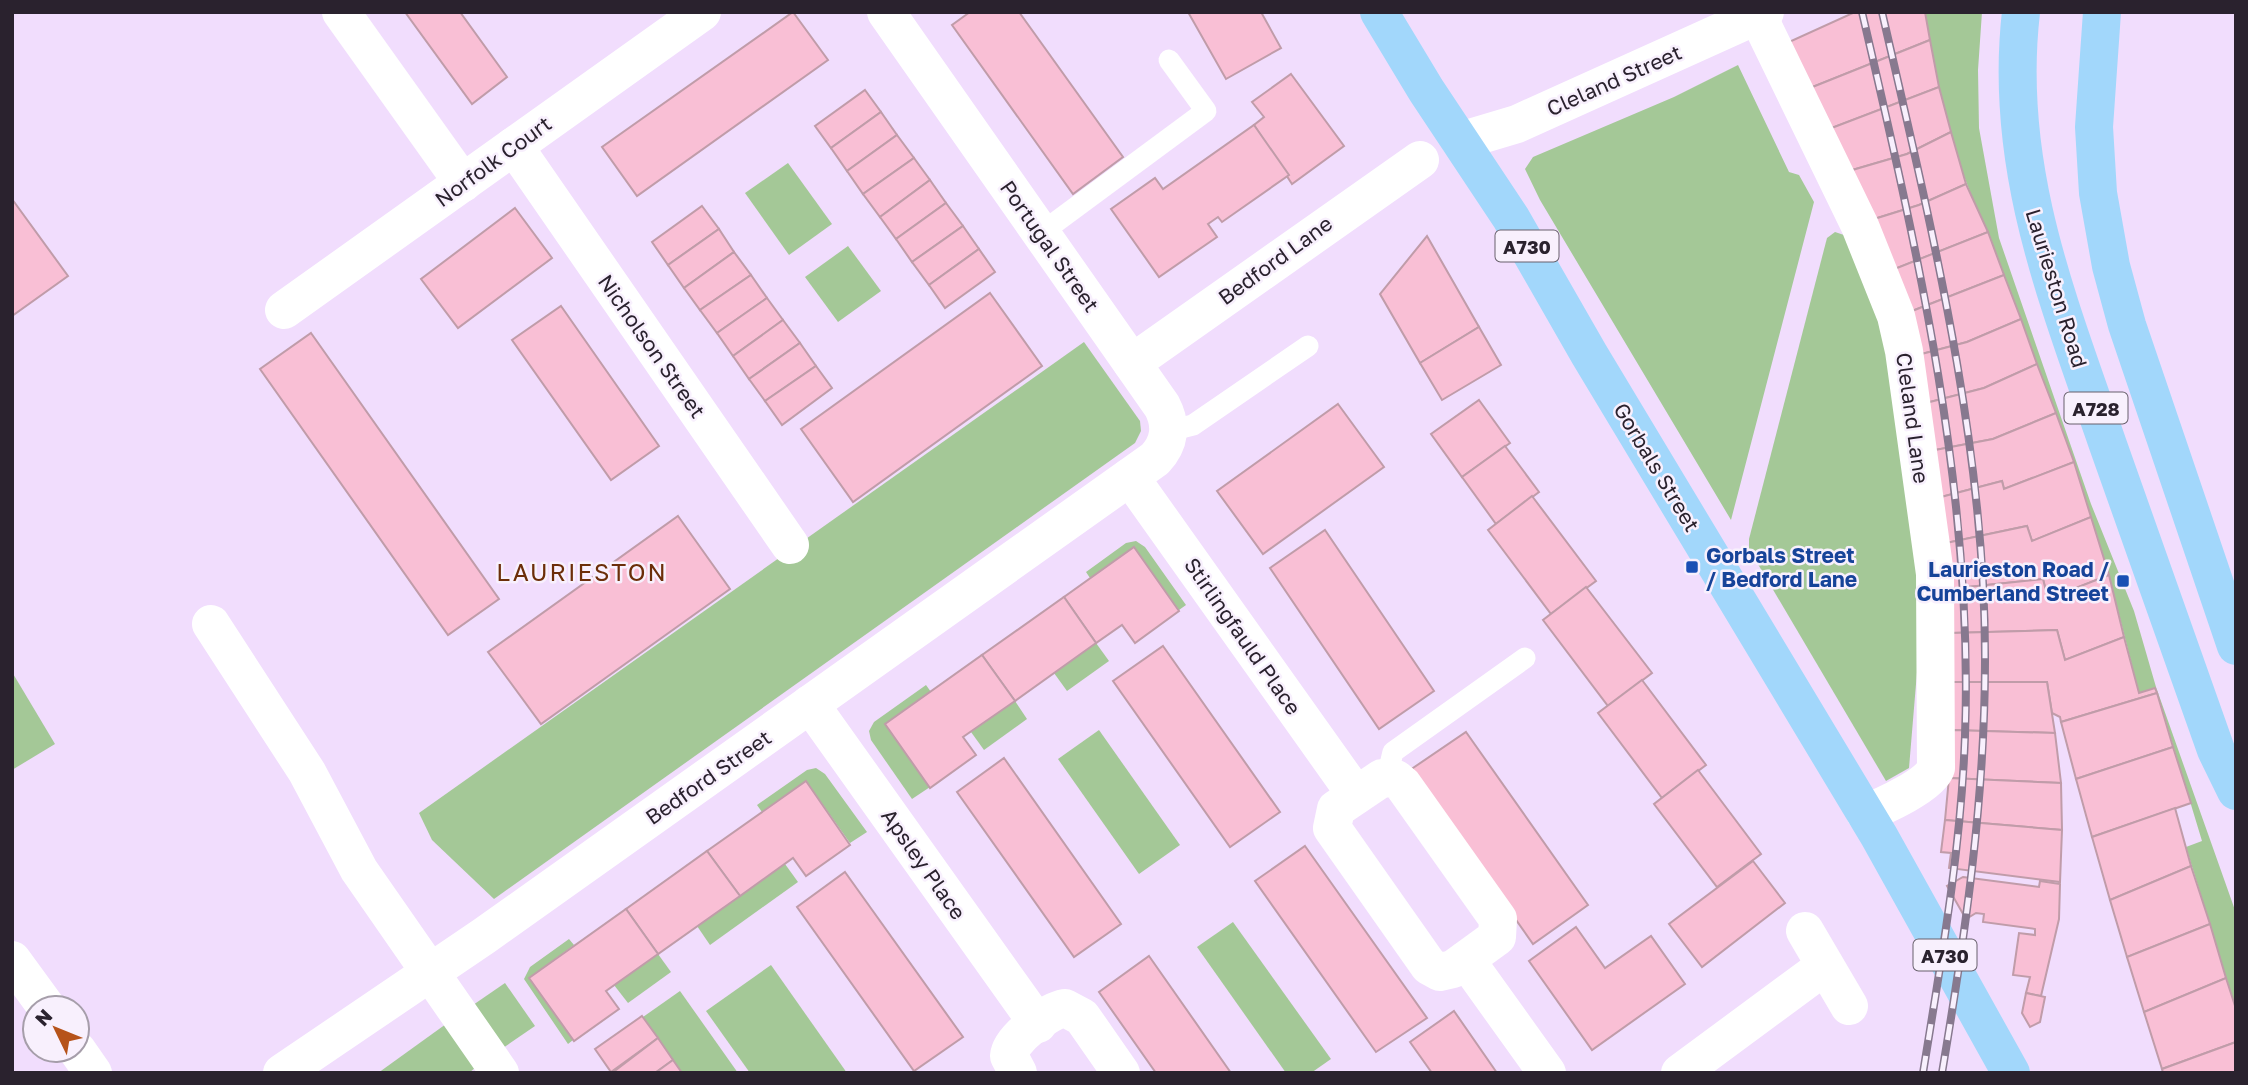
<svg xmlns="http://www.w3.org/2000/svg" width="2248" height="1085" viewBox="0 0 2248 1085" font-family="'Golos Text',sans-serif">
<rect width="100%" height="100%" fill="#f1ddfd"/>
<g fill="#a4c897">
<path d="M 1925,12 L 1982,12 L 1978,70 L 1979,128 L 1999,238 L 2091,504 L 2134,611 L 2156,687 L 2236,913 L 2236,1009 L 2186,847 L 2202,841 L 2156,689 L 2139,693 L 2109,575 L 2074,462 L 1982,218 C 1951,155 1936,82 1925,12 Z"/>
<polygon points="1738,65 1789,172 1799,175 1814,202 1731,520 1540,200 1525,169 1533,157 1674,97"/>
<polygon points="788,163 832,224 789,255 745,193"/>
<polygon points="1835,232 1844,235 1884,315 1924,588 1909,768 1886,781 1749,549 1749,539 1827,238"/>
<polygon points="848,246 881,291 838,322 805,277"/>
<polygon points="1084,342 1140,421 1141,431 1135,443 494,899 432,840 419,813"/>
<polygon points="1136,541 1145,547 1186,605 1179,610 1134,548 1090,578 1086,572 1126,543"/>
<polygon points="1096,643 1109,661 1067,691 1054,673"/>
<polygon points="12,672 55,744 12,770"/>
<polygon points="926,685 931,692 930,787 912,799 871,740 869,731 874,722"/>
<polygon points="1015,701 1027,719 984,750 971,732"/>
<polygon points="1099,730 1180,845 1139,874 1058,759"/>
<polygon points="816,768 825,774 867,832 850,843 806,781 762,812 757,805 807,770"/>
<polygon points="785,864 798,882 710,945 697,926"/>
<polygon points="1233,922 1331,1059 1311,1073 1286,1073 1197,947"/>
<polygon points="569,939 574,945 529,978 573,1040 568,1044 524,979 530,967"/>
<polygon points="658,954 671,972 628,1003 614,985"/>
<polygon points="771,965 847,1073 750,1073 706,1011"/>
<polygon points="505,983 535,1026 503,1048 473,1005"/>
<polygon points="680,991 738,1073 682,1073 643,1017"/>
<polygon points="446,1024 476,1067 469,1073 378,1073"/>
</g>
<g fill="#f9bfd5" stroke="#c09ca9" stroke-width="2">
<polygon points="405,12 460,12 507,77 472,104"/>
<polygon points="793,12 828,60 637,196 602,147"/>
<polygon points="970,12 1019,12 1123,157 1073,194 952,25"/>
<polygon points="1188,12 1261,12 1281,48 1226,79"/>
<polygon points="1855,12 1925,12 1930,40 1810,88 1789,42"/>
<polygon points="1930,40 1939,87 1829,129 1810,88"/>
<polygon points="1291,74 1344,146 1292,184 1254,125 1264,117 1252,102"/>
<polygon points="1939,87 1951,132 1907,154 1849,171 1829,129"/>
<polygon points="865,90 881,112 831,148 815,126"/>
<polygon points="881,112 897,135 847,171 831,148"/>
<polygon points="1254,125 1289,175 1222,222 1218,217 1208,224 1217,237 1159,277 1111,209 1155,178 1163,189"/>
<polygon points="1951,132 1966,184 1919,205 1871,220 1849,171 1907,154"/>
<polygon points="897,135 914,158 863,194 847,171"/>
<polygon points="914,158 930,180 880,217 863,194"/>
<polygon points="930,180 946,203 896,239 880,217"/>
<polygon points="1966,184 1988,232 1892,270 1871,220 1919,205"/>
<polygon points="12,199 68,276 12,316"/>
<polygon points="946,203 963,226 912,262 896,239"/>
<polygon points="702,206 719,229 668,265 652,242"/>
<polygon points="515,208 552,258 458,328 421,279"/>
<polygon points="963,226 979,249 929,285 912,262"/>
<polygon points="719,229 734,252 684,288 668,265"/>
<polygon points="1988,232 2004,275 1907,313 1892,270"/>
<polygon points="1427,236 1479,327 1420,363 1380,294"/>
<polygon points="979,249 995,272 945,308 929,285"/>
<polygon points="734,252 751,275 700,310 684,288"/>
<polygon points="751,275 767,298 717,333 700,310"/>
<polygon points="2004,275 2021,319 1967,342 1914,356 1907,313"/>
<polygon points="990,293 1042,366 853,502 801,429"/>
<polygon points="767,298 783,320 733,356 717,333"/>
<polygon points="561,306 659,446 611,480 512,340"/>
<polygon points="2021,319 2037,364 1984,388 1926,403 1914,356 1967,342"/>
<polygon points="783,320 800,343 749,379 733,356"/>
<polygon points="1479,327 1501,365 1442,400 1420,363"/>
<polygon points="311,333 499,599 448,635 260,369"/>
<polygon points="800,343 816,366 765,401 749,379"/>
<polygon points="2037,364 2056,413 1993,439 1935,450 1926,403 1984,388"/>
<polygon points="816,366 832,388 782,425 765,401"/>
<polygon points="1479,400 1510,443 1462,477 1431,434"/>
<polygon points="1338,404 1384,467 1263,554 1217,491"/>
<polygon points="2056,413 2074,462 2004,489 2002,481 1941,497 1935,450 1993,439"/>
<polygon points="1505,446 1539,492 1496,524 1462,477"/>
<polygon points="2074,462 2091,517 2032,541 2027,526 1946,543 1941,497 2002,481 2004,489"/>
<polygon points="1532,496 1596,581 1551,614 1488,530"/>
<polygon points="678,516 730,589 541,724 488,652"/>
<polygon points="2091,517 2109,575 2048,599 2043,579 1949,589 1946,543 2027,526 2032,541"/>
<polygon points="1325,530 1434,691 1379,729 1270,568"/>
<polygon points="1134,547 1179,611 1135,643 1122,625 1096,643 1064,597"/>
<polygon points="2109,575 2124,637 2065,660 2057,630 1951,633 1949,589 2043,579 2048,599"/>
<polygon points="1586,587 1652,673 1608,706 1543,620"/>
<polygon points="1064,597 1096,643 1015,701 982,655"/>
<polygon points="2057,630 2065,660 2124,637 2139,693 2155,688 2157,693 2061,722 2060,717 2052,713 2047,682 1951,682 1951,633"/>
<polygon points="1163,646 1280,812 1230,847 1113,681"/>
<polygon points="982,655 1015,701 963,737 976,755 930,788 885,724"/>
<polygon points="1642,680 1706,765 1662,798 1598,713"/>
<polygon points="1951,682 2047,682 2055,733 1951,730"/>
<polygon points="2157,693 2173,747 2076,779 2061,722"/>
<polygon points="1951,730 2055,733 2061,783 1949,778"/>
<polygon points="1466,732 1588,905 1533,944 1410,770"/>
<polygon points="2173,747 2191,803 2092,837 2076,779"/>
<polygon points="1004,758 1121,924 1074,957 957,792"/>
<polygon points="1698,770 1761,854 1717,887 1654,804"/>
<polygon points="1949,778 2061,783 2062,830 1945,820"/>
<polygon points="806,781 850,845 806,876 793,858 740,896 707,851"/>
<polygon points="2175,808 2191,866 2110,900 2092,837"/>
<polygon points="1945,820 2062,830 2060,882 1949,868 1951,853 1941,852"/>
<polygon points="1305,846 1427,1018 1376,1052 1255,881"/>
<polygon points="707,851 740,896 658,954 626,909"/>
<polygon points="1753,861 1785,903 1702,967 1669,924"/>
<polygon points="2191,866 2210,924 2127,957 2110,900"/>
<polygon points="845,872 963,1037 914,1071 797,907"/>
<polygon points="1963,877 2039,887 2040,881 2060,884 2059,919 2041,996 2026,993 2030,977 2013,975 2019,933 2035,935 2035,929 1983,922 1984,914 1976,913 1966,919 1947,886"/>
<polygon points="626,909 658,954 606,991 619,1009 574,1041 529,978"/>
<polygon points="2210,924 2226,978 2144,1012 2127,957"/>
<polygon points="1576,927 1605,968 1651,936 1685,984 1592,1050 1529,961"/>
<polygon points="1149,956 1231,1073 1156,1073 1099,992"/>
<polygon points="2226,978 2236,1009 2236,1042 2162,1069 2144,1012"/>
<polygon points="2026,993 2045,997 2040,1022 2030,1027 2022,1013"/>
<polygon points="1454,1011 1497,1073 1432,1073 1410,1042"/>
<polygon points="642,1016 658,1038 611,1072 595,1049"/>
<polygon points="658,1038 673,1060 655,1073 612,1073"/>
<polygon points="2236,1042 2236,1073 2163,1073 2162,1069"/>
<polygon points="673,1060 682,1073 655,1073"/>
</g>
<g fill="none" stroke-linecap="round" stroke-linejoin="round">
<g stroke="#fff" stroke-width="21">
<polyline points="1041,233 1206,111 1169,60"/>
<polyline points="1169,431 1193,425 1308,346"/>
<polyline points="1387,777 1393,752 1525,658"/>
</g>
<g stroke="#fff" stroke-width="38">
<polyline points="341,12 463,183"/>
<path d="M 1758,16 L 1860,226 L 1896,316 L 1904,351 L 1935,574 L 1936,768 C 1931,785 1882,807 1865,813"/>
<polyline points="1460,141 1517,124 1765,12"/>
<polyline points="514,146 790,545"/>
<polyline points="284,310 702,12"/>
<polyline points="1132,363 1420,160"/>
<polyline points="1130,477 1356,795"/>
<polyline points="211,624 307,772 359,870 500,1073"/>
<polyline points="810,704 1038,1024"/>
<polygon points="1382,778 1396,779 1403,785 1498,919 1497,937 1453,969 1440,972 1429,966 1332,828 1336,809"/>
<polyline points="1805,931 1849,1006"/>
<polyline points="12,960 47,1008"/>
<polyline points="1466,960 1547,1073"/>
<polyline points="77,1050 93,1073"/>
<path d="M 282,1073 L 484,936 L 1155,459 C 1170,443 1172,425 1162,406 L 886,12"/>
<path d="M 1018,1073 L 1009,1056 C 1010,1039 1048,1011 1065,1008 L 1082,1017 L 1121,1073"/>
<polyline points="1680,1073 1825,966"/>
</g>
<g stroke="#a2d7fb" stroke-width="38">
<polyline points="1379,12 1426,90 1511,218 1589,354 1879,836 2011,1073"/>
<path d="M 2021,12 C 2003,168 2058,300 2108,445 C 2144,546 2180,648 2216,750 L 2236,791"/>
<polyline points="2102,12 2094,127 2098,193 2111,266 2127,325 2236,646"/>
</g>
<defs>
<g id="rail">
<path d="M 1862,12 C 1917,249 1974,491 1965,736 C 1961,850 1941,961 1923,1073"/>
<path d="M 1882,12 C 1930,222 1986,445 1985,661 C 1985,800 1965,936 1942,1073"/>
</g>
</defs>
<use href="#rail" stroke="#87798f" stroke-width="8"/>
<use href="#rail" stroke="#f8f0fd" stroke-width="5" stroke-dasharray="16" stroke-linecap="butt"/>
</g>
<g fill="#1a4fb4" stroke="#f8f0fd" stroke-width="2.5">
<rect x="1685" y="560" width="14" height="14" rx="3.5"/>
<rect x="2116" y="574" width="14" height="14" rx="3.5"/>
</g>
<g text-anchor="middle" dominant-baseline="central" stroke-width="5" stroke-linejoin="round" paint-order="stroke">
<g fill="#f8f0fd" stroke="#68606c" stroke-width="2">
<rect x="1495.5" y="230.5" width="63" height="31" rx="5"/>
<rect x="2064.5" y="392.5" width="63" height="31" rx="5"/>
<rect x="1913.5" y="939.5" width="63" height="31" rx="5"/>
</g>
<g font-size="19" font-weight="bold" fill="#2a222e">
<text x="1527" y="246">A730</text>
<text x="2096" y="408">A728</text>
<text x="1945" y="955">A730</text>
</g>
<g font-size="21" fill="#2a222e" stroke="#f8f0fd">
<text transform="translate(1614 80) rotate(-24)">Cleland Street</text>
<text transform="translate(493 161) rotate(-36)">Norfolk Court</text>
<text transform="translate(1050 246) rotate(55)">Portugal Street</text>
<text transform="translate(1275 260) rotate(-36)">Bedford Lane</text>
<text transform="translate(2057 288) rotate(73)">Laurieston Road</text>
<text transform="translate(652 346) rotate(55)">Nicholson Street</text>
<text transform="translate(1913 418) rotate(82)">Cleland Lane</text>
<text transform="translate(1657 467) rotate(59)">Gorbals Street</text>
<text transform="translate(1243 636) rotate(55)">Stirlingfauld Place</text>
<text transform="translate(708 777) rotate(-35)">Bedford Street</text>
<text transform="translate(924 864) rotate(55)">Apsley Place</text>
</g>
<g font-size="21" font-weight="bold" fill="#164399" stroke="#f8f0fd" text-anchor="start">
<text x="1706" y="555">Gorbals Street<tspan x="1706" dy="24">/ Bedford Lane</tspan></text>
<text x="2109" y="569" text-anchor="end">Laurieston Road /<tspan x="2109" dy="24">Cumberland Street</tspan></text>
</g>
<g font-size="24" letter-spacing="2" fill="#6c2e09" stroke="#f8f0fd">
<text x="582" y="571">LAURIESTON</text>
</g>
</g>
<rect width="2248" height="1085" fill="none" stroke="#2a222e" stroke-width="28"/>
<g transform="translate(56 1029) rotate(313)"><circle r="33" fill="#f8f0fd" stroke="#a69eaa" stroke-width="2"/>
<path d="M0-5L12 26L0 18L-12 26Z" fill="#b6531a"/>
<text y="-10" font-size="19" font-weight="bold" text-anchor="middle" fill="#2a222e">N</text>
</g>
</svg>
